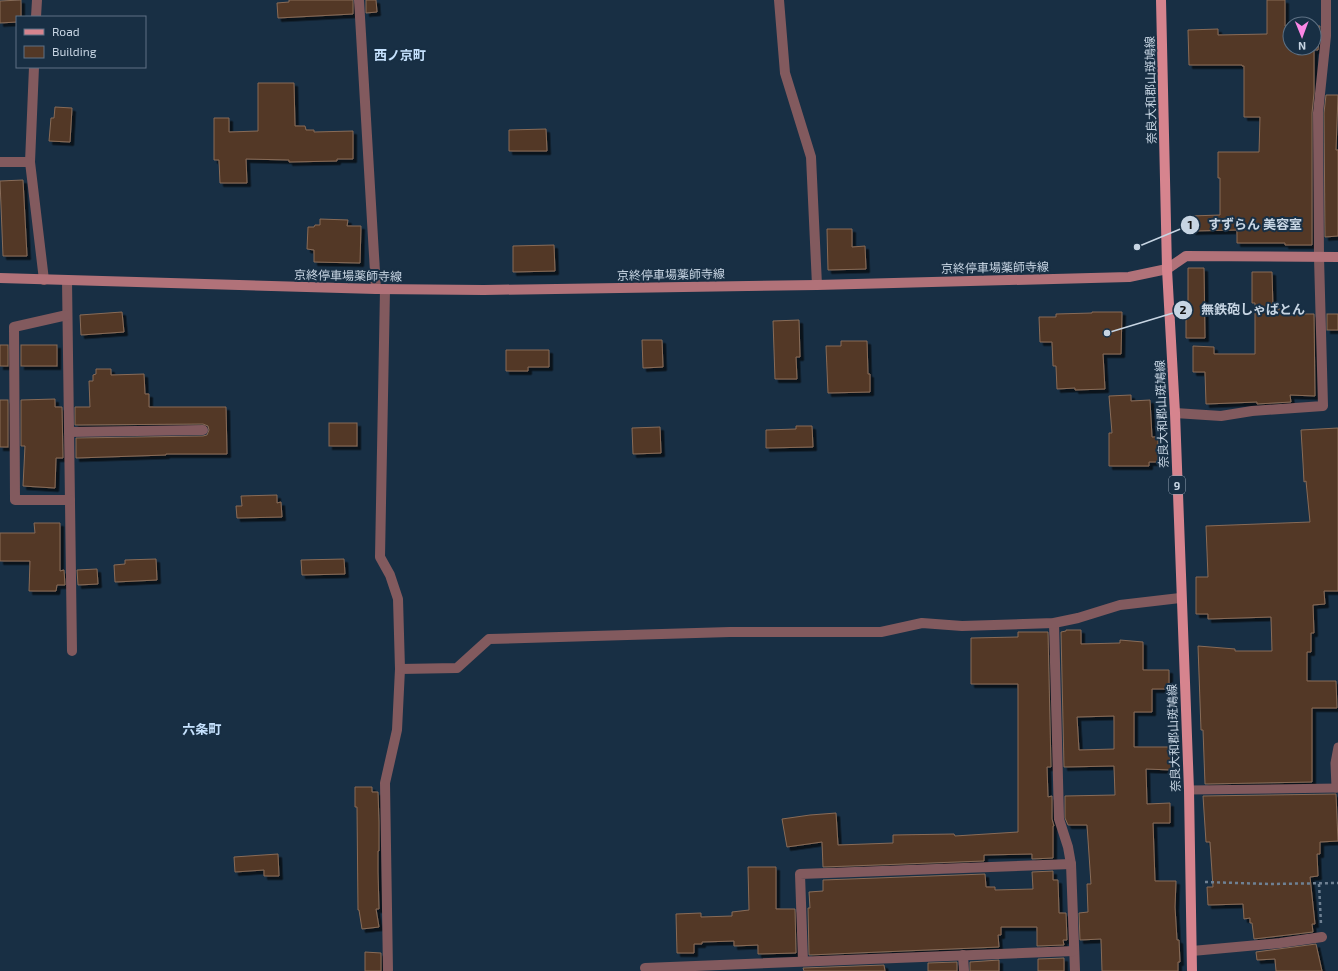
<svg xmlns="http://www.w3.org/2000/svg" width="1338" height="971" viewBox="0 0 1338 971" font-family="'Exo 2','Noto Sans JP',sans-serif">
<defs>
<filter id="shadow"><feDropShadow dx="3.5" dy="3.5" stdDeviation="0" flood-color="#0009"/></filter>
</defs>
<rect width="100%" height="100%" fill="#182f44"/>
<g fill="#533826" stroke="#886b57" fill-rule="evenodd" filter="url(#shadow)">
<polygon points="21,0 21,17 17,17 17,22 0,23 0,1"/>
<polygon points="289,0 353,0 353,14 278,18 277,3 289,2"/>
<polygon points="366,0 376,0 377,12 366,13"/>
<polygon points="1267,0 1285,0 1285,26 1290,26 1290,48 1314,48 1314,26 1320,26 1318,50 1314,50 1314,93 1312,113 1312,245 1285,245 1285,243 1237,243 1237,230 1192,231 1191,216 1220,215 1220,178 1218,178 1218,152 1259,152 1260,117 1244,117 1244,66 1242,66 1242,65 1189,65 1188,30 1218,29 1218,35 1267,34"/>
<polygon points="258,83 294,83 295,126 305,126 306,130 314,130 314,132 353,131 353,159 337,159 337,161 289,162 289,160 246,159 247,183 220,183 219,160 214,160 214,118 229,118 229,132 258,131"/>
<polygon points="1326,95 1338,95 1336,150 1338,150 1338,236 1325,237 1324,113"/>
<polygon points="55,107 72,108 70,142 49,141 51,118 54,118"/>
<polygon points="546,129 547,151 509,151 509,130"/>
<polygon points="23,180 27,256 3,256 0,181"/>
<polygon points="320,219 348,220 347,226 361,226 360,263 314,262 314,250 307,249 308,227 314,227 315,225 320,225"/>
<polygon points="827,229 852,229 852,247 865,246 866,269 828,270"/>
<polygon points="554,245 555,271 513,272 513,246"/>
<polygon points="1188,268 1204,268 1205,338 1186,338 1186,301 1188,301"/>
<polygon points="1252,272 1272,272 1273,309 1282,309 1282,314 1314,314 1315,396 1290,395 1291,402 1257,404 1257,402 1206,404 1205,372 1193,372 1193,346 1214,347 1214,354 1255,354 1255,303 1252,303"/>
<polygon points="122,312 124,332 81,335 80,315"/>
<polygon points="1092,312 1122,312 1121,354 1103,354 1105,389 1075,390 1075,388 1057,389 1056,366 1053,366 1052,342 1040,342 1039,317 1056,317 1056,314 1092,313"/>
<rect x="1327" y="314" width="11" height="16"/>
<polygon points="799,320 800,357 796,357 797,379 775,379 773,321"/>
<polygon points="642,340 662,340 663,367 643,368"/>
<polygon points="841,341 867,341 868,374 870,374 870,392 828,393 826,346 841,346"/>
<rect x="0" y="345" width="8" height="21"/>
<rect x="21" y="345" width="36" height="21"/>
<polygon points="506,350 549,350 549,367 528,367 528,371 506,371"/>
<polygon points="96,369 111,369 111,375 144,374 145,394 149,394 149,407 226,407 227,454 166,454 166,455 76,458 76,438 203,436 207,435 209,430 208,426 203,424 75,425 75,407 90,407 89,381 93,381 93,375 96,374"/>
<polygon points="1131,395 1131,401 1150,400 1152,437 1158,437 1158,462 1149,462 1149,466 1109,466 1109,433 1112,433 1109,396"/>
<polygon points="55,399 55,407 62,407 63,458 56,458 55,488 23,486 25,446 21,446 21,400"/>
<rect x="0" y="400" width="8" height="47"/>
<rect x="329" y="423" width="28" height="23"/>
<polygon points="796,426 812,426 813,447 766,448 766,430 796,429"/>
<polygon points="660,427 661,453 633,454 632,428"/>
<polygon points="1338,428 1338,591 1324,591 1325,604 1313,605 1314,633 1311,633 1311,652 1307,652 1307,681 1336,681 1337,708 1312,708 1312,782 1205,784 1203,730 1201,730 1198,646 1235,649 1235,651 1272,651 1271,617 1208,619 1208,614 1196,614 1196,577 1208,577 1206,526 1310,522 1306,481 1304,482 1303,463 1301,430"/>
<polygon points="277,495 277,503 281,502 282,517 237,518 236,506 242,506 241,496"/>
<polygon points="34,523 60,523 60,571 64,570 65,585 57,585 56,591 29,591 30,561 0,561 0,533 35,533"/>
<polygon points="156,559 157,580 115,582 114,565 125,564 125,560"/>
<polygon points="344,559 345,574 302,575 301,560"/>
<polygon points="97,569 98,584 78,585 77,570"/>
<path d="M 1066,630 L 1081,630 L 1081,644 L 1120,643 L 1120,640 L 1143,642 L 1143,670 L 1169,670 L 1169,689 L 1152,689 L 1152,712 L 1134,712 L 1134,747 L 1171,747 L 1172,770 L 1146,769 L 1147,804 L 1170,803 L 1170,823 L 1153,823 L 1155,881 L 1176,881 L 1175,907 L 1177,940 L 1179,940 L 1180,962 L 1178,962 L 1178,971 L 1102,971 L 1101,939 L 1080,940 L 1079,913 L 1088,912 L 1087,884 L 1091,884 L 1087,825 L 1068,825 L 1065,818 L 1065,796 L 1115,795 L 1114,766 L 1064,767 L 1061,632 L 1066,631 ZM 1114,716 L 1114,749 L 1079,750 L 1077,717 Z"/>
<polygon points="1018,632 1048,632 1051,767 1047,767 1048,797 1052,796 1052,819 1054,826 1053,826 1053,858 1032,859 1032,854 984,855 984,861 823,867 822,842 787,847 782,819 810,815 836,813 838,845 893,843 893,835 954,834 955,836 1018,832 1018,684 971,684 971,638 1018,637"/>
<polygon points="355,787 372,787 372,792 378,792 379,822 379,851 378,851 378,872 379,909 376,909 379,927 362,929 359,910 358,910 357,807 355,807"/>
<polygon points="1336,794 1338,841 1320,842 1320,854 1317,854 1318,876 1310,877 1315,924 1312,924 1313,932 1254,939 1252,923 1250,923 1250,918 1244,919 1243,904 1208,905 1207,887 1213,887 1210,842 1206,842 1203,796"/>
<polygon points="278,854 279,876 264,876 264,870 235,872 234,857"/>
<polygon points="748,867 776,867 776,909 795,909 796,953 758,954 758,945 734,946 734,941 702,942 702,944 694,944 694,953 677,953 676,914 701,913 701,917 732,916 732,912 749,910"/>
<polygon points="1053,871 1053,880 1058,880 1059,913 1066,913 1067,940 1063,940 1064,945 1037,946 1037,927 1001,927 1001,935 998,935 999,947 809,955 808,908 810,908 809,892 823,891 823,880 985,874 986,887 995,887 995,890 1033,889 1032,872"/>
<polygon points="1316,944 1322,971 1276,971 1275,959 1257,960 1256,952"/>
<polygon points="365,952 381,953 381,971 365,971"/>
<polygon points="1064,958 1064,971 1038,971 1038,959"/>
<polygon points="999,960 999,971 970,971 970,962"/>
<polygon points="957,962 957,971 928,971 928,963"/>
<polygon points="884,965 885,971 804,971 803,968"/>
</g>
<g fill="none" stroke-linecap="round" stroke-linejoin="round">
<g stroke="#6f8193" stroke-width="2.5" stroke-dasharray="3 3" stroke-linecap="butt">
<polyline points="1205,882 1269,884 1338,883"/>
<polyline points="1319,884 1321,924"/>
</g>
<g stroke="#825a5e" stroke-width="9">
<polyline points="1336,788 1335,763 1338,747"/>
<polyline points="1189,790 1338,788"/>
</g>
<g stroke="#825a5e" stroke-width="10">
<polyline points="359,0 376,289"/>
<polyline points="779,0 785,73 811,157 817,285"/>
<polyline points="36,17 37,0"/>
<polyline points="34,67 30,162 44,280"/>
<polyline points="0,162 30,162"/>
<polyline points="67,280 72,651"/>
<polyline points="385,289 380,557 390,575 398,599 400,669 397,730 385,783 388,971"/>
<polyline points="67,315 14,327 15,500 70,500"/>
<polyline points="1175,413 1221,416 1252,411 1323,406 1319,257 1318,113 1326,36 1326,0"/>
<polyline points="69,432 203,430"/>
<polyline points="1054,623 1059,819 1068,847 1071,864 1075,971"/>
<polyline points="400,669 457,668 489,639 730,632 881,632 922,623 962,626 1054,623 1078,618 1120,605 1180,598"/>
<polyline points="1192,951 1280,943 1322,937"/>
<polyline points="963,955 964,971"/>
<polyline points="803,961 800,874 1071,864"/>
<polyline points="645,968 1074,951"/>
</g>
<polyline stroke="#b17279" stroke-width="10" points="0,278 376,289 484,290 817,285 1129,277 1167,269 1186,256 1338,257"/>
<polyline stroke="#d6848e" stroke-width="10" points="1161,0 1167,269 1175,413 1189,790 1192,971"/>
</g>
<g text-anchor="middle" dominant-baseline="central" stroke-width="4" stroke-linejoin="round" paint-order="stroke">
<rect fill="#182f44" stroke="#92a3b3" stroke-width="1" x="1169" y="476" width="16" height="18" rx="3"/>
<g font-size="11" font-weight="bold" fill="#c7d5e3">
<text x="1177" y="485">9</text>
</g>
<g font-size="12" fill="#c7d5e3" stroke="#182f44">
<text transform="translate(1150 90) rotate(-91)">奈良大和郡山斑鳩線</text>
<text transform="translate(995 267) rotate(-1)">京終停車場薬師寺線</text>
<text transform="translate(671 274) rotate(-1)">京終停車場薬師寺線</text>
<text transform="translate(348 275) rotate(1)">京終停車場薬師寺線</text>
<text transform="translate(1161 414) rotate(-92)">奈良大和郡山斑鳩線</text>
<text transform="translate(1173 738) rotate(-92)">奈良大和郡山斑鳩線</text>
</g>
<g font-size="13" font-weight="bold" fill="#c6e2fe" stroke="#182f44">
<text x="400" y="55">西ノ京町</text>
<text x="202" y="729">六条町</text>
</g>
</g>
<path fill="none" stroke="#c7d5e3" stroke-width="1.5" d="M1137 247L1190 225M1107 333L1183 310"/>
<g fill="#c7d5e3" stroke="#182f44" stroke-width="1.5">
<circle cx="1137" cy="247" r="4"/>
<circle cx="1107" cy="333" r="4"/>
<circle cx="1190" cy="225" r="10"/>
<circle cx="1183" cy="310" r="10"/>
</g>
<g font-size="12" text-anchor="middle" font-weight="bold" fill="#111">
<text x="1190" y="229">1</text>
<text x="1183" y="314">2</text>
</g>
<g font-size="13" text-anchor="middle" font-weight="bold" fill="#c7d5e3" stroke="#182f44" stroke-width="4" stroke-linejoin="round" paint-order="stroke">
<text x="1255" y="229">すずらん 美容室</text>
<text x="1253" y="314">無鉄砲しゃばとん</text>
</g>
<rect x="16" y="16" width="130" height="52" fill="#182f44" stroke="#5e7184"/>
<rect x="24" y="29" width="20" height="6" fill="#d6848e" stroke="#5e7184"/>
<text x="52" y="36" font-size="12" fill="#c7d5e3">Road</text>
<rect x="24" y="46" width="20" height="12" fill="#533826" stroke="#5e7184"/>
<text x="52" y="56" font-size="12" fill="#c7d5e3">Building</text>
<g transform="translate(1302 36) rotate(179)"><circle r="19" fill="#182f44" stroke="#5e7184"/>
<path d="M0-3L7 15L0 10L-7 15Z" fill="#fb87e5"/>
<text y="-6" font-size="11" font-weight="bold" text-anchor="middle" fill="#c7d5e3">N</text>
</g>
</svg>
